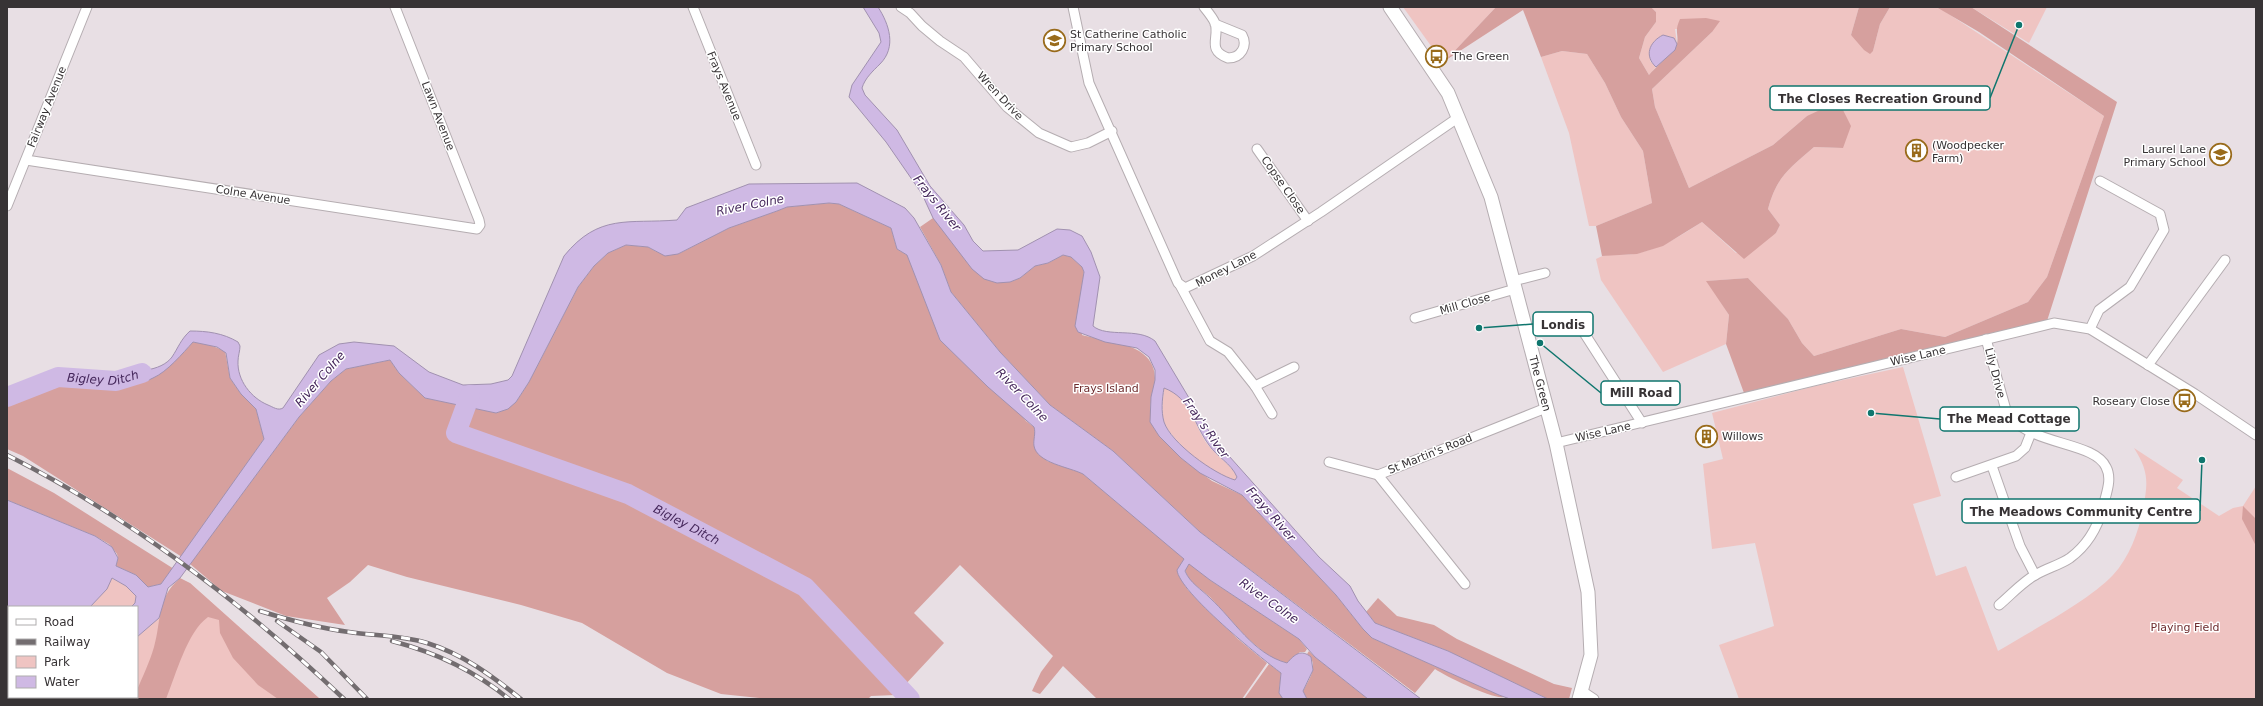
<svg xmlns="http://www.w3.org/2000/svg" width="2263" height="706" viewBox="0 0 2263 706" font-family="'DejaVu Sans',sans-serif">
<rect width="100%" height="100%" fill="#e8dfe4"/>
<g fill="#efc4c2">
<polygon points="1403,7 1496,7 1446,60 1439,57"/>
<path d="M 1651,7 L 1859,7 L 1851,35 L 1873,51 L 1880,24 L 1890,7 L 1938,7 L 2104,116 L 2047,277 L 2028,302 L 1945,337 L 1901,329 L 1814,356 L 1802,343 L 1788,319 L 1748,278 L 1707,281 L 1729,315 L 1726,344 L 1663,372 L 1601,280 L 1596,259 C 1610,251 1624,257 1639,253 C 1663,247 1682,235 1702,222 L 1736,253 L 1776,233 L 1780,225 L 1768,209 C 1777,176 1789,169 1814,147 L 1843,148 L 1807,116 L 1773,145 L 1689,188 L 1655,107 L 1652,89 L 1712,32 L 1675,29 L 1677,44 L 1674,38 L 1669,36 L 1650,61 L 1656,67 L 1649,75 L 1639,58 L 1645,37 L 1656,22 L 1656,12 Z"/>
<polygon points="1971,7 2047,7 2029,43"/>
<polygon points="1562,51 1587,54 1605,83 1621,117 1643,151 1652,203 1596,226 1589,226 1569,133 1541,57"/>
<path d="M 1903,367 L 1941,496 L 1913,504 L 1936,576 L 1966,566 L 1998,651 C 2032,630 2086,603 2113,575 C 2129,558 2139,531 2143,509 C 2148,482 2149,472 2134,448 L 2183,480 L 2177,488 L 2219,516 L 2233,508 L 2243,506 L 2256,486 L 2256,699 L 1739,699 L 1719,645 L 1774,626 L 1755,543 L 1712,549 L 1703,464 L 1723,459 L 1712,413 L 1815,386 Z"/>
<path d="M 1164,388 C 1192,398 1193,425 1208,445 C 1217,457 1230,463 1237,477 L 1235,480 C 1227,477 1219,475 1212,470 C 1199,463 1169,436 1164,422 C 1161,411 1163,400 1164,388 Z"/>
<polygon points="111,578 126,586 136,596 135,603 131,607 90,607 107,589"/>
<polygon points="190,583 320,699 61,699 66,697 137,697 137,637 159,618 175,627"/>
</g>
<g fill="#d6a09e">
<path d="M 1496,7 L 1651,7 L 1656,12 L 1656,22 L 1645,37 L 1639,58 L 1649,75 C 1654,69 1677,48 1677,44 C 1679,33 1674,32 1680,19 L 1706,18 L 1720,21 L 1712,32 L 1652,89 L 1655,107 L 1689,188 L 1773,145 L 1807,116 L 1833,104 L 1843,110 L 1851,126 L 1843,148 L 1814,147 C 1789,169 1777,176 1768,209 L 1780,225 L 1776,233 L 1744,259 L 1702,222 L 1663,246 L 1637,254 L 1602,256 L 1596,226 L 1652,203 L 1643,151 L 1621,117 L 1605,83 L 1587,54 L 1562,51 L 1541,57 L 1523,10 L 1446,60 Z"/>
<polygon points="1859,7 1890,7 1880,24 1873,51 1870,54 1864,50 1851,35"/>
<polygon points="1926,7 1971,7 2117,102 2047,321 1744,393 1726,344 1729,315 1706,281 1748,278 1788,319 1802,343 1814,356 1901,329 1945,337 2028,302 2047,277 2104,116 1979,32 1938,8"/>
<polygon points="829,203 839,204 891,228 897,249 907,255 919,283 1026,421 1034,427 1047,461 1072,468 1083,474 1185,559 1179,567 1178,574 1188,590 1238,639 1267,663 1242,699 1097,699 1063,666 1040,694 1032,691 1041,672 1053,656 960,565 914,613 944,643 903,687 807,585 629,490 459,433 469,407 497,413 516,402 529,382 578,287 594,266 608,253 626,245 648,247 657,252 678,254 729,228 777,211 787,207"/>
<path d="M 933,218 L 949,236 L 1010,282 L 1020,278 L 1035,266 L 1048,263 L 1063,255 L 1071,257 L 1082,267 L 1084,272 L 1080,299 L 1082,335 C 1108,342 1155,343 1155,378 C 1155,388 1151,399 1150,409 L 1170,445 L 1181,458 L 1212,481 L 1242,495 L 1336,595 L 1363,629 L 1372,638 L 1504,697 C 1494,700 1445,676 1435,669 L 1415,693 L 1200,532 L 1113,451 L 1050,405 L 1000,352 L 951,292 L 941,265 L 920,227 Z"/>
<path d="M 193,342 L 210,345 L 225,351 L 230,378 L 241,394 L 256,409 L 264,439 L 182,557 L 23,456 L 7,449 L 7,400 C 22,395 43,383 59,381 C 70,379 84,383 95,384 C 144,388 161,378 193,342 Z"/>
<polygon points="390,360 399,373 425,398 461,405 451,435 626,496 801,588 896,695 871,696 868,699 768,699 721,694 667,673 582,623 521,605 407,577 368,565 350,582 327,598 345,625 286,616 222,591 190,564 299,417 331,381 346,369"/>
<polygon points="7,468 54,493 174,569 161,584 148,587 136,575 116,566 118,558 117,554 109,544 95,536 7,500"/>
<polygon points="2243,506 2256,519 2256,546 2242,519"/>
<polygon points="1189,563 1210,580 1299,639 1307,649 1305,652 1300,652 1287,663 1271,658 1247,638 1210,597 1189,580 1185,570"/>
<path d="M 180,578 L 190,583 L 320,699 L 278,699 L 258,685 L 233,658 L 220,633 L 219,620 L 208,617 C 187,632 176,675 166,699 L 134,699 L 137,697 L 137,690 C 143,676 150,661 154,647 C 162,619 156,599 180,578 Z"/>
<polygon points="1378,598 1397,616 1434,625 1457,639 1554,684 1572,688 1569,699 1548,699 1448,651 1375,623 1366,612"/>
<path d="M 1309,651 L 1315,657 L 1368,699 L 1307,699 L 1303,691 C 1309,680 1320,664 1307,654 Z"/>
<polygon points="1269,664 1281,673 1279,693 1283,699 1244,699"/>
</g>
<g fill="#cfb9e4" stroke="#a191b0" fill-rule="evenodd">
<path d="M 863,7 L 878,7 C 889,24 897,47 880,64 C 873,71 865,78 862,88 L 865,95 L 897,130 L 930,186 L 964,225 L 973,241 L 983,251 L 1018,250 L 1057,229 L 1070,230 L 1082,236 L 1091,252 L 1100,277 L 1093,326 C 1107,338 1138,327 1155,341 L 1213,438 L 1319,557 L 1350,586 L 1358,601 L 1375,623 L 1448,651 L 1548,699 L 1510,699 L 1499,695 L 1372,638 L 1363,629 L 1336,595 L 1242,495 L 1200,473 L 1181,458 L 1159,436 L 1150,422 L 1151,397 L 1155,380 L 1155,370 L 1149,357 L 1137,348 L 1105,342 L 1078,332 L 1075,326 L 1084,272 L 1082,267 L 1071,257 L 1063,255 L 1048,263 L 1035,266 L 1020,278 L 1010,282 L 997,283 L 984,279 L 972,269 L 933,218 L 922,194 L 886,142 L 849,97 L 852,85 L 881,42 L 879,33 ZM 1164,388 C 1191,398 1194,425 1209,445 C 1217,457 1231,463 1237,477 L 1235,480 C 1214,474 1171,443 1164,422 C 1161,411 1162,400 1164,388 Z"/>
<path d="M 1663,35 L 1674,38 L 1677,44 L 1675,50 L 1656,67 C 1644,56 1649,42 1663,35 Z"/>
<path d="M 857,183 L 905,208 L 914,218 L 941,265 L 951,292 L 1000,352 L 1050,405 L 1113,451 L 1200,532 L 1421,699 L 1368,699 L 1315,657 L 1299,639 L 1210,580 L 1189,564 L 1185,571 C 1190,583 1201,589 1210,598 C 1234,620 1253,654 1287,663 C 1295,654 1301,649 1311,657 L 1313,670 L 1303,691 L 1307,699 L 1283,699 L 1279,693 L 1281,673 C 1261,658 1179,592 1177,570 L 1184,559 L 1083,474 C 1069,467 1037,463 1034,446 C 1033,440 1036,433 1034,427 L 988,387 L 940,340 L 907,255 L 897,249 L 891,228 L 839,204 L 829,203 L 787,207 L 777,211 L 729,228 L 678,254 L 665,256 L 648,247 L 626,245 L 608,253 L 594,266 L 578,287 L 529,382 L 516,402 L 508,409 L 496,413 L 425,398 L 399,373 L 390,360 L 346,369 L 331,381 L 299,417 L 180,578 L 168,588 L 159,618 L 137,637 L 137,607 L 131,607 L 135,603 L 136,596 L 126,586 L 112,578 L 107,589 L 90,607 L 9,607 L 9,670 L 7,671 L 7,500 L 95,536 L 112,547 L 118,558 L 116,566 L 136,575 L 148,587 L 161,584 L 264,439 L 256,409 L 241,394 L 230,378 L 226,353 L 217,347 L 193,342 C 183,353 167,372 153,378 C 142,384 128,384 116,386 L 117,372 C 133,372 161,372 172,357 C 178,348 181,339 190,331 C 207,331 223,333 238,342 L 240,346 C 240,351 238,356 238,361 C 237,380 251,398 268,405 C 273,407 278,411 283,408 L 319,355 L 339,344 L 354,342 L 394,346 L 429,372 L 463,385 L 491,384 L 508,380 L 512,376 L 564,256 C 599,213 628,224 677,220 L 686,208 L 749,184 Z"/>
<polygon points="9,696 9,697 66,697 61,699 7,699"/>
</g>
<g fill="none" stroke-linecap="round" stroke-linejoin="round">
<g stroke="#cfb9e4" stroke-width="20">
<path id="s1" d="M 470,395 L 456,433 L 628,494 L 805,587 L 910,699"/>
<path id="s2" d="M 7,397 L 58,377 L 116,381 L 142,373"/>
</g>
<defs>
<g id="street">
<polyline points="693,7 756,165"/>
<polyline points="901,7 910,13 922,26 940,41 964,57 1007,107 1039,133 1071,147 1088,143 1112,131"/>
<polyline points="1073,7 1089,83 1178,283 1185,288 1253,256 1321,212 1459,117"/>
<path d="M 1204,7 C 1208,12 1213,18 1215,23 C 1220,37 1206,50 1228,58 C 1241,58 1248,46 1242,35 L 1215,24"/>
<polyline points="1257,149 1308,221"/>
<polyline points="26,160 477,229 480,225 479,220 395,7"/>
<polyline points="7,206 87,7"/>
<polyline points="1513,281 1545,273"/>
<polyline points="1180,285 1210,341 1228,352 1255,386 1272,414"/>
<polyline points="1415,318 1515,289"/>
<polyline points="1579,325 1642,423"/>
<polyline points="2090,329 2099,310 2130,287 2164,230 2160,214 2100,181"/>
<path d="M 1986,339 L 2006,410 C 2023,446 2094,440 2106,467 C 2112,478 2107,491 2104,503 C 2099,525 2089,544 2070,558 C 2060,565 2047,568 2037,574 C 2023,581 2011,595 1999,605"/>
<polyline points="2148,365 2225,260"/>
<polyline points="1255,386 1294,367"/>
<polyline points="1556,443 2054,323 2090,329 2195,394 2256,435"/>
<polyline points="1329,462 1378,475"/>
<polyline points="1992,466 2020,546 2035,575"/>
<polyline points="1956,477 2016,456 2025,448 2031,433"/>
<polyline points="1465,584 1378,475 1546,408"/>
<polyline points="1582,691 1594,699"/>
</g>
<g id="secondary">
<path id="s3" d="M 1390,7 L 1448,93 L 1491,197 L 1556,443 L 1588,592 L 1591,655 L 1579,699"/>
</g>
</defs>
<use href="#street" stroke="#b5adb1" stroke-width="11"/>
<use href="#secondary" stroke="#b5adb1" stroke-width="15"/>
<use href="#street" stroke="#fff" stroke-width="9"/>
<use href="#secondary" stroke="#fff" stroke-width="13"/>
<defs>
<g id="rail">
<path d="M 7,455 C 131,518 243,603 344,699"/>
<path d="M 260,611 C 289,620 318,628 349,632 C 375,636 401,635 427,643 C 463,654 492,676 521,699"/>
<polyline points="277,621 321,652 367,699"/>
<path d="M 392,641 C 434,652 475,671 509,699"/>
</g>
</defs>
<use href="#rail" stroke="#736d70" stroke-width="4.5"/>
<use href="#rail" stroke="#fff" stroke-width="3" stroke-dasharray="9" stroke-linecap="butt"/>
</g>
<defs>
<symbol id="school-ring" viewBox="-11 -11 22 22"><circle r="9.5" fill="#fff" stroke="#996b1b" stroke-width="1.5"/><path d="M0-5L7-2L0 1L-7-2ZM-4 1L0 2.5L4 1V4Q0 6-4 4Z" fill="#996b1b"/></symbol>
<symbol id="bus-ring" viewBox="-11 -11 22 22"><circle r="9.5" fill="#fff" stroke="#996b1b" stroke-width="1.5"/><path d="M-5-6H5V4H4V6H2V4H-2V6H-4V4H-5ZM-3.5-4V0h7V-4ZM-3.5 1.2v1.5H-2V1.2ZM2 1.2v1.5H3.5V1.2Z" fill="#996b1b"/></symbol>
<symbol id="building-ring" viewBox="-11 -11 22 22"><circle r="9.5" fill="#fff" stroke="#996b1b" stroke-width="1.5"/><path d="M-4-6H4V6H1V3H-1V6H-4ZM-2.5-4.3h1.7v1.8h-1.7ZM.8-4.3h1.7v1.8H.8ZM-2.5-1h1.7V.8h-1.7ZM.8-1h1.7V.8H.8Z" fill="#996b1b"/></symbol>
</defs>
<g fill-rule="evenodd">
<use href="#school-ring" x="1042" y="28" width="25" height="25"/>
<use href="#bus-ring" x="1424" y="44" width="25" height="25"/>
<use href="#building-ring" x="1904" y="138" width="25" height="25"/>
<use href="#school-ring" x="2208" y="142" width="25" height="25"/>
<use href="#bus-ring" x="2172" y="388" width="25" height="25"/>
<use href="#building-ring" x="1694" y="424" width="25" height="25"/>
</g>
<g text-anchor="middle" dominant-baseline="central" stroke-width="3" stroke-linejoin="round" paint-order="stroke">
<g font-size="11" fill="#373335" stroke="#fff" text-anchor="start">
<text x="1070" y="34">St Catherine Catholic<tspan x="1070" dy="13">Primary School</tspan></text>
<text x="1452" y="56">The Green</text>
<text x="1932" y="145">(Woodpecker<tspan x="1932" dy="13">Farm)</tspan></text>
<text x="2206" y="149" text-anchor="end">Laurel Lane<tspan x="2206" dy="13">Primary School</tspan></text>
<text x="2170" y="401" text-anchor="end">Roseary Close</text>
<text x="1722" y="436">Willows</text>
</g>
<g font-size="11" fill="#373335" stroke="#fff">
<text transform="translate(724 86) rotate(68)">Frays Avenue</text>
<text transform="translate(1000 96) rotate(47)">Wren Drive</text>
<text transform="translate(47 107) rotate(-68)">Fairway Avenue</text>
<text transform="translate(438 116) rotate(69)">Lawn Avenue</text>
<text transform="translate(1283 185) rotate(55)">Copse Close</text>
<text transform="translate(253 195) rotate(9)">Colne Avenue</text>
<text transform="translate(1226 269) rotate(-27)">Money Lane</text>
<text transform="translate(1465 304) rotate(-16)">Mill Close</text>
<text transform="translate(1918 356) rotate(-13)">Wise Lane</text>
<text transform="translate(1995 373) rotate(75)">Lily Drive</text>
<text stroke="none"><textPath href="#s3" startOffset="409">The Green</textPath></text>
<text transform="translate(1603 432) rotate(-13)">Wise Lane</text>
<text transform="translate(1430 454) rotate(-22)">St Martin's Road</text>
</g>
<g font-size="11" fill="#6e2c2e" stroke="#fff">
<text x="1106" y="388">Frays Island</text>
<text x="2185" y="627">Playing Field</text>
</g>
<g font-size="12" font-style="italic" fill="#45275b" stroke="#fff">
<text transform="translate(937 203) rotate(51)">Frays River</text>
<text transform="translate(750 205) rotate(-11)">River Colne</text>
<text stroke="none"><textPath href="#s2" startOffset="100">Bigley Ditch</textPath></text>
<text transform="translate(320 379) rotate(-49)">River Colne</text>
<text transform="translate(1022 395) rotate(46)">River Colne</text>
<text transform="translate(1206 428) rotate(55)">Fray's River</text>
<text transform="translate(1271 514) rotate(49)">Frays River</text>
<text stroke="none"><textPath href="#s1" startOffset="289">Bigley Ditch</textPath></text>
<text transform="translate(1269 601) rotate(35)">River Colne</text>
</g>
</g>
<path fill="none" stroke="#0f766e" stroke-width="1.5" d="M2019 25L1990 98M1479 328L1533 324M1540 343L1601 393M1871 413L1940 419M2202 460L2200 511"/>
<g fill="#0f766e" stroke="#fff" stroke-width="1.5">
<circle cx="2019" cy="25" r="4"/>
<circle cx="1479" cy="328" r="4"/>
<circle cx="1540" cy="343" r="4"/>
<circle cx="1871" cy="413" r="4"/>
<circle cx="2202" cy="460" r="4"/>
</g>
<g fill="#fff" stroke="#0f766e" stroke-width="1.5">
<rect x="1770" y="86" width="220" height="24" rx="4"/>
<rect x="1533" y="312" width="60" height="24" rx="4"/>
<rect x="1601" y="381" width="79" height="24" rx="4"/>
<rect x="1940" y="407" width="139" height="24" rx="4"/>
<rect x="1962" y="499" width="238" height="24" rx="4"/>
</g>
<g font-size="12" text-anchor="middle" font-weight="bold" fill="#373335">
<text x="1880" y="103">The Closes Recreation Ground</text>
<text x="1563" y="329">Londis</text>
<text x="1641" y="397">Mill Road</text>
<text x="2009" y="423">The Mead Cottage</text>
<text x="2081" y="516">The Meadows Community Centre</text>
</g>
<rect width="2263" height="706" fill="none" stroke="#373335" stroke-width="16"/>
<rect x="8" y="606" width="130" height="92" fill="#ffffff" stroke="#afadae"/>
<rect x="16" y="619" width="20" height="6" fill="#ffffff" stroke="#afadae"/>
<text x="44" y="626" font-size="12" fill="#373335">Road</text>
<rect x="16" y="639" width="20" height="6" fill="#736d70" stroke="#afadae"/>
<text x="44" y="646" font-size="12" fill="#373335">Railway</text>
<rect x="16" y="656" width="20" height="12" fill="#efc4c2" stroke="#afadae"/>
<text x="44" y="666" font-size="12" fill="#373335">Park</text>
<rect x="16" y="676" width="20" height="12" fill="#cfb9e4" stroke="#afadae"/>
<text x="44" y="686" font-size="12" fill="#373335">Water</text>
</svg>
